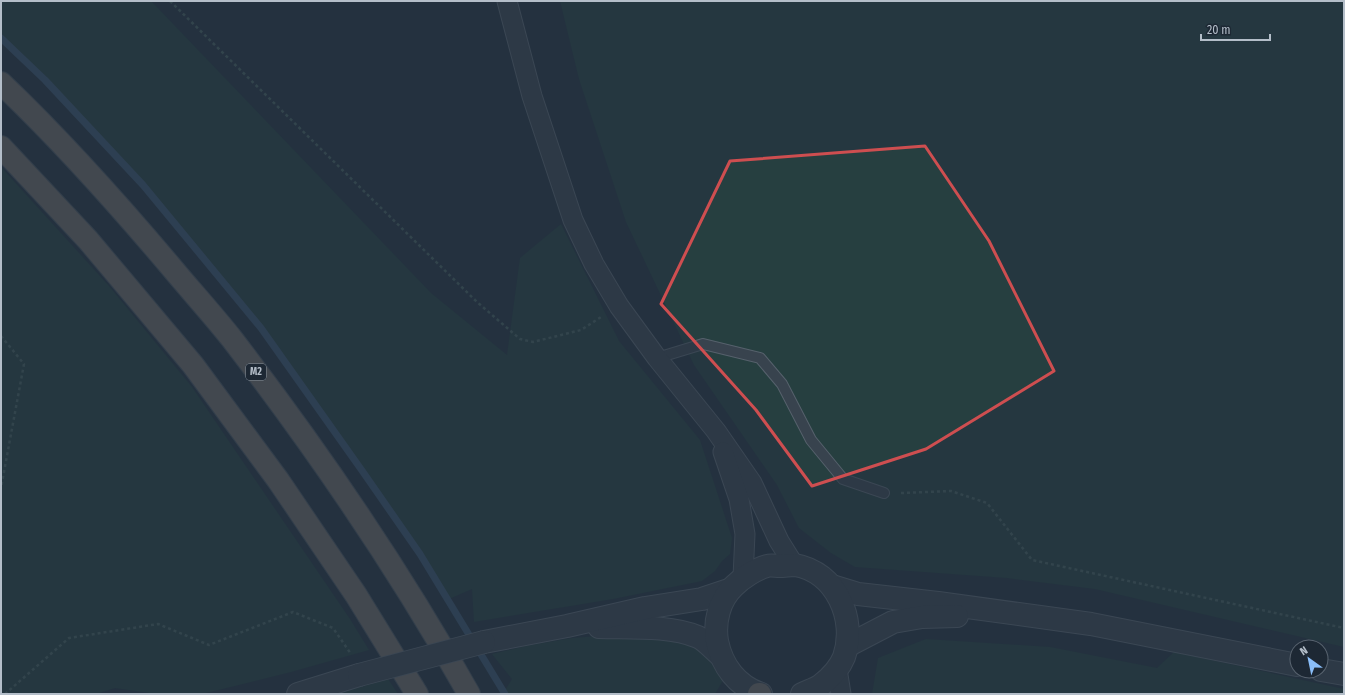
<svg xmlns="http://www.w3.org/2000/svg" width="1345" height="695" viewBox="0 0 1345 695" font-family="'Fira Sans Condensed',sans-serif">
<rect width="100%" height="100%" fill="#24323f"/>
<g fill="#263f40">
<polygon points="1,1 151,1 431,293 507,355 520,258 561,224 619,341 700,440 732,538 730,554 722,561 715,571 702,581 613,599 474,622 472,589 449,599 422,552 261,325 143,183 46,79 1,35"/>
<polygon points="560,1 1344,1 1344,647 1095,589 1007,578 855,567 831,553 799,528 777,485 694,365 626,222 579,79"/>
<polygon points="1,167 109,286 192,387 350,619 369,650 291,672 202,694 156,694 115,688 96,694 1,694"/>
<polygon points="650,632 701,642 722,672 722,682 715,694 503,694 512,679 492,654 526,646 572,638"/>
<polygon points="926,639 1050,647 1157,668 1174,652 1344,689 1344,694 872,694 878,658"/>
<polygon points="388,679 398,694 338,694"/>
</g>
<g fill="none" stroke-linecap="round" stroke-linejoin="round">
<polyline stroke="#395068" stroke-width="7" points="1,38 45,80 143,185 261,328 363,472 420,554 505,694"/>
<defs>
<polyline id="service" points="657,358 703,344 760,358 782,384 811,440 843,479 884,493"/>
<g id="minor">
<polyline points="507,1 532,96 573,220 594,264 619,306 657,358 716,431 752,483 779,541 794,565"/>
<polyline points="723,452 739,499 745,534 743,577"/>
<polyline points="837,669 841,694"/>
</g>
<g id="tertiary">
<polyline points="832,586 858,594 938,603 1091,624 1297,665"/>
<path d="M 599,627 C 628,628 670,625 698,637 C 705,640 713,649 719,654"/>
<polyline points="484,642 567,626 645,608 702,599 729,590"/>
<polyline points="847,646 893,622 922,617 957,616"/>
<polyline points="1321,670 1344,674"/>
<polyline points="298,694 359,675"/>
<path d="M 761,694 C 737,686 722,666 717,641 C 714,622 719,600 734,586 C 742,578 756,569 767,566 C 771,565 776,566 779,566 C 784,566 790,565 795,565 C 836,572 857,619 844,657 C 840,667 830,678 821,685 C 816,689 808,691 802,694"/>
</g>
<g id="trunk">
<path d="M 1,83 C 62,141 118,204 172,268 C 192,292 213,315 232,339 C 318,451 400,571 469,694"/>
<polyline points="1,147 88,240 193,365 278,480 356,595 417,694"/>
<polyline points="759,694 760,694"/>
</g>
</defs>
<use href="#service" stroke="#56616c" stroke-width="12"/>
<use href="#minor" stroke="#56616c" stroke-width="21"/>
<use href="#tertiary" stroke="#56616c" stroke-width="24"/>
<use href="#trunk" stroke="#434e59" stroke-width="24"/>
<g stroke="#445b5c" stroke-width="2.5" stroke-dasharray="3 3" stroke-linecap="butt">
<polyline points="170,1 477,302 520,339 533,342 581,330 601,317"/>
<polyline points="1,336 24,364 1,488"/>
<polyline points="901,493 951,491 987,503 1032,560 1344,628"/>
<polyline points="5,694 69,638 158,624 209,645 293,612 333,628 351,654"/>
</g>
<use href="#service" stroke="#38434e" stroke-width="10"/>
<use href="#minor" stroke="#38434e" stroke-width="19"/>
<use href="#tertiary" stroke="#38434e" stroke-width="22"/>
<use href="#trunk" stroke="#666462" stroke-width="22"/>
<defs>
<polyline id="tertiary-bridge" points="359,675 484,642"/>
</defs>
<use href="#tertiary-bridge" stroke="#56616c" stroke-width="24" stroke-linecap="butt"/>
<use href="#tertiary-bridge" stroke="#38434e" stroke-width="22"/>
</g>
<path d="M0 0H1345V695H0ZM 925,146 L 989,241 L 1054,371 L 926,449 L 812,486 L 756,410 L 661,304 L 730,161 Z" fill="#24323f" fill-opacity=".55" fill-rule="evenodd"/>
<path fill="none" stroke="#ce4e50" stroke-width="3" stroke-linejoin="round" d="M 925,146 L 989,241 L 1054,371 L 926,449 L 812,486 L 756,410 L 661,304 L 730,161 Z"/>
<g text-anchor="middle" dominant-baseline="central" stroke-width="3" stroke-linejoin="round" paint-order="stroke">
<rect fill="#1d2834" stroke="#87919c" stroke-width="1" x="246" y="364" width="20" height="16" rx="3"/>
<g font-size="10" font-weight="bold" fill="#b4bec9">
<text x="256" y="372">M2</text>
</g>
</g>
<rect width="1345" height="695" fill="none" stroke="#b4bec9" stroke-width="4"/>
<g transform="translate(1309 659) rotate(327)"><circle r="19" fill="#1d2834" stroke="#596470"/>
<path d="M0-3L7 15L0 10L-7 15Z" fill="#8abef9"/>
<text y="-6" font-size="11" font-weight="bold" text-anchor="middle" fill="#b4bec9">N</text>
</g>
<path d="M1201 34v6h69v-6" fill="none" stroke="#b4bec9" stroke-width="2"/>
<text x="1207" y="34" font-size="12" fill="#b4bec9" stroke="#1d2834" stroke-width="3" paint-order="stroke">20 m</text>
</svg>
